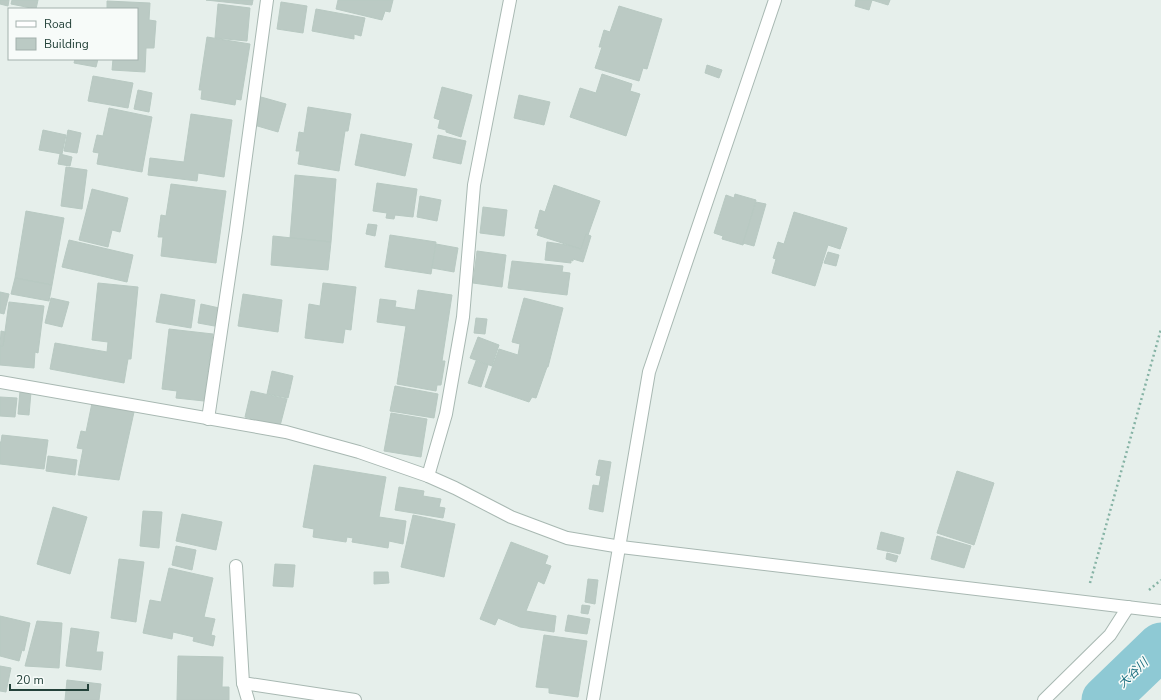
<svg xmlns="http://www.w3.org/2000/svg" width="1161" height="700" viewBox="0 0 1161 700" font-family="'Nunito Sans','Noto Sans JP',sans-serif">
<rect width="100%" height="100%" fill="#e6efeb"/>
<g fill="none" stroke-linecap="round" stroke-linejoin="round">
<polyline stroke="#8ec9d4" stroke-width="47" points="1105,700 1161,646"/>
</g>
<g fill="#bbcac4" stroke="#b8c9c2">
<polygon points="0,0 9,0 8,6 0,4"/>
<polygon points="12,0 38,0 36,9 11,4"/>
<polygon points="206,0 253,0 252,5"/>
<polygon points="338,0 393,0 390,12 385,11 382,20 336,9"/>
<polygon points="856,0 890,0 888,5 872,0 869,10 855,6"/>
<polygon points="107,1 150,3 149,20 156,21 154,48 146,48 145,72 112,70 113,59 137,59 137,9 107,9"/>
<polygon points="281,2 307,6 303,33 277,29"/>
<polygon points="218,4 250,8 247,41 215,38"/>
<polygon points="619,6 662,19 647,69 643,68 639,81 595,68 602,47 599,47 604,30 610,32"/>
<polygon points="316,9 365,18 361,36 354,34 354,39 312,31"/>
<polygon points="207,37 250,44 241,100 236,99 235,105 201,99 202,90 199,90"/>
<polygon points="75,59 98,59 96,67 74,63"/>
<polygon points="707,65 722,70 719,78 705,73"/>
<polygon points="602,74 632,84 630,91 640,94 626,136 570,117 580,88 596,93"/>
<polygon points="93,76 133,83 128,108 88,101"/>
<polygon points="442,87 472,95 461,137 446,132 446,130 438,128 440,120 434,118"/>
<polygon points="138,90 152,93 149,112 134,109"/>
<polygon points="519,95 550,102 544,125 514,118"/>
<polygon points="261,97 286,104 278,132 254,125"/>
<polygon points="308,107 351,114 348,131 345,131 339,171 298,164 300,151 296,151 299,132 304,133"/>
<polygon points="109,108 152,117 142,172 97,164 99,153 93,152 97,135 103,136"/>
<polygon points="191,114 232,120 224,177 198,173 197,181 148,175 150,158 184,162"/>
<polygon points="43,130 66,135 62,154 39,150"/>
<polygon points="68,130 81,133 77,153 64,151"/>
<polygon points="361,134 412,144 405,176 355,165"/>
<polygon points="438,135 466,141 461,164 433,158"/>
<polygon points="60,154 72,157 70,166 58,164"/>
<polygon points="66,167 87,170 82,209 61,206"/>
<polygon points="295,175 336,179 331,242 290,238"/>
<polygon points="377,183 417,189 413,217 395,215 394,219 386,218 387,213 373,211"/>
<polygon points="171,184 226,191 216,263 161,256 163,237 158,237 161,215 166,216"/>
<polygon points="554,185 600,201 588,235 586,234 581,249 537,235 539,229 535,228 540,210 545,212"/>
<polygon points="92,189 128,198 120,232 112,230 108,247 79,240"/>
<polygon points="735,194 756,200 743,245 722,239 723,236 714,233 726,195 734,198"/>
<polygon points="420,196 441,200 437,221 417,217"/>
<polygon points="756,202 766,204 754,246 743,243"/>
<polygon points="483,207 507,210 504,236 480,233"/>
<polygon points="26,211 64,218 52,285 15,278"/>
<polygon points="794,212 847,228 840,249 828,245 815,286 772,273 776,259 773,258 778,242 784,244"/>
<polygon points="368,224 377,225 375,236 366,234"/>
<polygon points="586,234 591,236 583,262 573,259 573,261 571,260 571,263 545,260 547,242 567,245 581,249"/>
<polygon points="390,235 436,242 431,274 385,267"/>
<polygon points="273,236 331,242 328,270 271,265"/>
<polygon points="69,240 133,255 127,282 62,267"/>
<polygon points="436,244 458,248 454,272 432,268"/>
<polygon points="477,251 506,255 502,287 473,283"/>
<polygon points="828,252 839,255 836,266 824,263"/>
<polygon points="512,261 563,266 562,272 570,273 567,295 508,288"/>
<polygon points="15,278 52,285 49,301 11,294"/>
<polygon points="98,283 138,287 131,359 128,359 124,383 50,369 55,343 107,352 108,342 92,340"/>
<polygon points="323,283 356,287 351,330 345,329 343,343 305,338 309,304 320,306"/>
<polygon points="418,290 452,295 442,361 445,361 441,385 437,385 436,391 397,384 406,326 377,322 380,299 396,301 395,307 415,310"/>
<polygon points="0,292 9,294 4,314 0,313"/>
<polygon points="161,294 195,300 191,328 156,322"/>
<polygon points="243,294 282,300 278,332 238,326"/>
<polygon points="51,298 69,302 62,327 45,323"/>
<polygon points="524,298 563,308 548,367 547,367 536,398 532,397 529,402 485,387 499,349 518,355 520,344 512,342"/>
<polygon points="9,302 44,306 38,353 35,352 34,368 0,365 0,346 3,346"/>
<polygon points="201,304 224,309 220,327 198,323"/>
<polygon points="476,318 487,319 485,334 474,333"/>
<polygon points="169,329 213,334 204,401 176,398 177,391 162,389"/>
<polygon points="1,331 5,332 3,346 0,346"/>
<polygon points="478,337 499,345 492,366 470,358"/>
<polygon points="476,361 488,365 481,387 468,383"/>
<polygon points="272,371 293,376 288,398 267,394"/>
<polygon points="395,386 438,394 434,418 390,411"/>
<polygon points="20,391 31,392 29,415 18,414"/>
<polygon points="251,391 287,399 280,426 245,417"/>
<polygon points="0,397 17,398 15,417 0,416"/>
<polygon points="92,403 134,412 119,480 78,475 83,449 77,448 81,431 86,432"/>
<polygon points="391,413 427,419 421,457 384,451"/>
<polygon points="2,435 48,440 44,469 0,464 0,442 1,442"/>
<polygon points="48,456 77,460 75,475 46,471"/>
<polygon points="599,460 611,462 603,512 589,509 593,485 599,486 601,476 596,475"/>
<polygon points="314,465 386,477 379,517 406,521 403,544 389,541 388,548 352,542 353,538 347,537 346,542 313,537 314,529 303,527"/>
<polygon points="957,471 994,483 974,545 937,533"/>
<polygon points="399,487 424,491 423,496 441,499 439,507 445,508 443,518 395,510"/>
<polygon points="53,507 87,517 70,574 37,564"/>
<polygon points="143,511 162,512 159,548 140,546"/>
<polygon points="182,514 222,522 216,550 176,541"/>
<polygon points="413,515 455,524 444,577 401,567"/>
<polygon points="881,532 904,538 900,554 877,549"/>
<polygon points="937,536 971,546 964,568 931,559"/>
<polygon points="511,542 548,556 545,564 551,566 544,584 538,581 526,611 556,616 554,632 520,627 498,618 495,625 480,619"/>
<polygon points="176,546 196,550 192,570 172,565"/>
<polygon points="887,553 898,556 896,562 886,559"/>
<polygon points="119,559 144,562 136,622 111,618"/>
<polygon points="275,564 295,565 293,587 273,586"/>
<polygon points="169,568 213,578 204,617 215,619 211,635 215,636 213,646 193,641 194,637 173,632 172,639 143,633 150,600 161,602"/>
<polygon points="374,572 388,572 389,583 374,584"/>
<polygon points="588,579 598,580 595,604 585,602"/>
<polygon points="582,605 590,606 588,614 581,613"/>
<polygon points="568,615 590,619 587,634 565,631"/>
<polygon points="0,616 30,623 24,651 22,650 19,661 0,656"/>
<polygon points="37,621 62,623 59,668 25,666"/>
<polygon points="71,628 99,632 96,652 103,652 101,670 66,666"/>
<polygon points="544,635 587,641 578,697 549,693 549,688 536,687"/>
<polygon points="178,656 223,657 222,687 229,687 229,700 177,700"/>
<polygon points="0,666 11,668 6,692 0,691"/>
<polygon points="67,680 101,684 99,700 65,700"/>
</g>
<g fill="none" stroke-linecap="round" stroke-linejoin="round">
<defs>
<g id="minor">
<polyline points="0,382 286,432 359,452 428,476 455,488 511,517 567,538 621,547 1161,611"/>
<polyline points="208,419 236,230 267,0"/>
<polyline points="428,476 446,414 463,317 474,185 510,0"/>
<polyline points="236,566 243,683 355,700"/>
<polyline points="243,683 248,700"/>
<polyline points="593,700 649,372 775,0"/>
<polyline points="1044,700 1110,635 1128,607"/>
</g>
</defs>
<use href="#minor" stroke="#a8b8b2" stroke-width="14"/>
<g stroke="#86b3a5" stroke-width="2.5" stroke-dasharray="2 3" stroke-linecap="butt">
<polyline points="1090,583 1161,329"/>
<polyline points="1149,590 1161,580"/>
</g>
<use href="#minor" stroke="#fff" stroke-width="12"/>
</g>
<g text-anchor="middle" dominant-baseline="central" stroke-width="3" stroke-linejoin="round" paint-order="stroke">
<g font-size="12" font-style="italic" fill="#1c6f80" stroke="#f7fbf9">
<text transform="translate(1133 673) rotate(-44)">大谷川</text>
</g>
</g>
<rect x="8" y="8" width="130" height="52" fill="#f7fbf9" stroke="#a3b1ad"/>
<rect x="16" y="21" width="20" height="6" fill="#ffffff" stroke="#a3b1ad"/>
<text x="44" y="28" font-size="12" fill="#24423a">Road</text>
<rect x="16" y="38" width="20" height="12" fill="#bbcac4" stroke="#a3b1ad"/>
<text x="44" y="48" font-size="12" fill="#24423a">Building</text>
<path d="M10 684v6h78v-6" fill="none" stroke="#24423a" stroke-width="2"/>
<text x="16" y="684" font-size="12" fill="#24423a" stroke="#f7fbf9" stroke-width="3" paint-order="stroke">20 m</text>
</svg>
